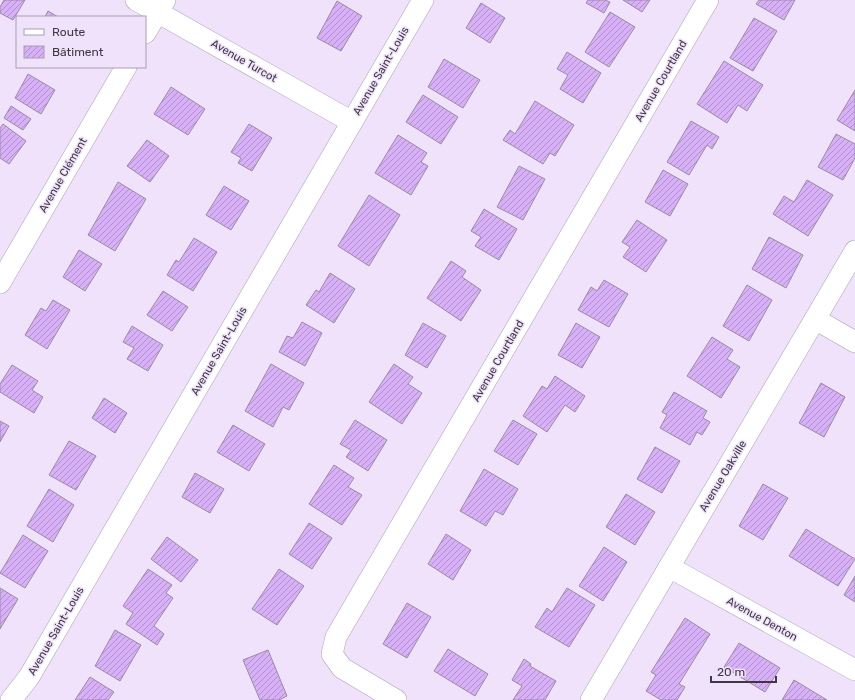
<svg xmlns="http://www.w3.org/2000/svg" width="855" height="700" viewBox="0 0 855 700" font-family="Rubik,sans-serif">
<defs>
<pattern id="building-hatch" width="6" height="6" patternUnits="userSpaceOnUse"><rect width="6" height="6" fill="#d7b0f7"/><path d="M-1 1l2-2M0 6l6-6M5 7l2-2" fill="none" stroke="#b090ca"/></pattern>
</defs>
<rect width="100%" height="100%" fill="#efe2fa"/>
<g fill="url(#building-hatch)" stroke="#988ca2">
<polygon points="4,0 25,0 13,20 0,13 0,7"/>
<polygon points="588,0 605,0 610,2 604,13 586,3"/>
<polygon points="623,0 650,0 642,12"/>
<polygon points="759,0 795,0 784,20 756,4"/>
<polygon points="337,1 362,16 341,51 317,38"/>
<polygon points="481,3 505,18 490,43 466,28"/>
<polygon points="48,11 58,17 45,17"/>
<polygon points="610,12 635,27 609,67 585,52"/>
<polygon points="754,18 777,31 753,71 730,58"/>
<polygon points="567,52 601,73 583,103 560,89 568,75 557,69"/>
<polygon points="444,59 480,80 463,108 428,87"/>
<polygon points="724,61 763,85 747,111 738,105 727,123 697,104"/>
<polygon points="28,74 55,90 41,114 15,98"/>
<polygon points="171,87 205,109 188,135 154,114"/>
<polygon points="855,90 855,131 837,120"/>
<polygon points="423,95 458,117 441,144 406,122"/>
<polygon points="535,101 574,125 555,156 550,153 543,164 503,140 510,130 515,134"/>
<polygon points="11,106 31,119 23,130 4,118"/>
<polygon points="691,121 719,137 712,149 707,145 689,175 667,162"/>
<polygon points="3,124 26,141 9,164 0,158 0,128"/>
<polygon points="249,124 272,138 252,171 238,163 241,158 231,152"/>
<polygon points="836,134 855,144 855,158 843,180 818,167"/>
<polygon points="398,135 427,153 421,162 428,166 411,195 375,173"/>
<polygon points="147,140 169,156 150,182 127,166"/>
<polygon points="519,166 545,179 523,220 497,207"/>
<polygon points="663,170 688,184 670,216 645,202"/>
<polygon points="807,180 833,195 808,236 773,214 784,196 794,202"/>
<polygon points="118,182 146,199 115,251 88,235"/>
<polygon points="224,186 249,201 231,230 206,215"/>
<polygon points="369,195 400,215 369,266 338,246"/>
<polygon points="484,209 517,229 499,260 475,246 481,237 471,231"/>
<polygon points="637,220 667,240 646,272 623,257 630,247 622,242"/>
<polygon points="769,237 803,255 786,288 752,269"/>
<polygon points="194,238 217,252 193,291 167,275 176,260 179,262"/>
<polygon points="79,250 102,264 85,291 63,277"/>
<polygon points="451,261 466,271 462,277 481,290 461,321 427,298"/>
<polygon points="330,273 355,289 334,323 306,305 316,290 319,292"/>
<polygon points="604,280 628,294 609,327 578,310 591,287 597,291"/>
<polygon points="747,285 772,300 749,341 723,326"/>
<polygon points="163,291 188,307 172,331 147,315"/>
<polygon points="53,300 70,310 47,349 25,335 41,308 46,311"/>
<polygon points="302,322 322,333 305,366 279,352 287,336 293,338"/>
<polygon points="423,323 446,336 427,368 405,355"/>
<polygon points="576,323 600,337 582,368 558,355"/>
<polygon points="132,326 163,345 148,371 127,359 134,348 123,342"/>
<polygon points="712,337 733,350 727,359 740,367 721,398 687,376"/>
<polygon points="271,364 304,383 289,410 283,407 273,427 245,411"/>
<polygon points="394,364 413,377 408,384 422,393 402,424 369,402"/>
<polygon points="12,365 38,381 32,390 43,397 34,413 0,392 0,384"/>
<polygon points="555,376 585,396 575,412 565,405 547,432 523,416 542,386 547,389"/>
<polygon points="821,383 845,397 824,437 799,423"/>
<polygon points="674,392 707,411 703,418 710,422 702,435 697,432 690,445 660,428 667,415 662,412"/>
<polygon points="104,398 127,413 115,433 92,418"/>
<polygon points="355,420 387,440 368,471 346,457 351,450 340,444"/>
<polygon points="513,420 537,434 518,465 494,451"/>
<polygon points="0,421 9,426 0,442"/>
<polygon points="233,425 265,444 249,471 217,452"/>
<polygon points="69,441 96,456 76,490 49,475"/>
<polygon points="655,447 680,461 662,493 637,479"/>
<polygon points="334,465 354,478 348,487 362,495 342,525 309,504"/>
<polygon points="484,469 518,489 503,515 495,511 486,526 460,511"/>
<polygon points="195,473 224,489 210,513 182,497"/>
<polygon points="763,484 788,498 763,540 739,526"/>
<polygon points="49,489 74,505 53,542 27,526"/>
<polygon points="626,494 655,512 635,545 606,527"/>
<polygon points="309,523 332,538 312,569 289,554"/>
<polygon points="806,529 855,559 838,586 789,556"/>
<polygon points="446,534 471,550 453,580 428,564"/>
<polygon points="23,535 48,551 25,588 0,573"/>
<polygon points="167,537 198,560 181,582 151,559"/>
<polygon points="604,547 627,562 603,601 579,586"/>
<polygon points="148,569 172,585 166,593 173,598 154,626 164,634 157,645 126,624 133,613 123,606"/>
<polygon points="279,569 304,586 277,625 252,609"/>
<polygon points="855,576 855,602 844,595"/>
<polygon points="0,588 18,599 0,629"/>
<polygon points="567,588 595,605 569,647 535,627 547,608 552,612"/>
<polygon points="407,603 431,617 407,658 383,644"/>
<polygon points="685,618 710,634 679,684 685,687 677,700 661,700 646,691 656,675 651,672"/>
<polygon points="115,630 141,645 120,681 95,666"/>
<polygon points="739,643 780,668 765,692 724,667"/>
<polygon points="448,649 488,674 475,696 434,671"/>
<polygon points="268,650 287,696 279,700 260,700 243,660"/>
<polygon points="524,659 531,664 530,666 556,681 545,700 513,700 522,686 512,680"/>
<polygon points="90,677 114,692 108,700 75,700"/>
<polygon points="794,680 827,700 782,700"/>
</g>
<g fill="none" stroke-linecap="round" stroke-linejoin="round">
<defs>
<g id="minor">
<polyline points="136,0 352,122"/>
<polyline points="145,33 165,0"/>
<polyline points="0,283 126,67"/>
<polyline points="815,319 855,342"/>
<polyline points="669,567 855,670"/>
<polyline points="11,700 29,677 423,0"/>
<polyline points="396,700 342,668 332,654 336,637 708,0"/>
<polyline points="591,700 855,251"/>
</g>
</defs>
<use href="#minor" stroke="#aca0b6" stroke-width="22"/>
<use href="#minor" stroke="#fff" stroke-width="21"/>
</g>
<g text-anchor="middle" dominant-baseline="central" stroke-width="3" stroke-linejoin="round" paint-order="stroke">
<g font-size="11" fill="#3d3841" stroke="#efe2fa">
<text transform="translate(244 61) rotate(30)">Avenue Turcot</text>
<text transform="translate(381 71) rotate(-60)">Avenue Saint-Louis</text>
<text transform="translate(661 81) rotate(-60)">Avenue Courtland</text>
<text transform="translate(63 175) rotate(-60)">Avenue Clément</text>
<text transform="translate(219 351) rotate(-60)">Avenue Saint-Louis</text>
<text transform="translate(498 361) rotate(-60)">Avenue Courtland</text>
<text transform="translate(723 476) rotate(-59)">Avenue Oakville</text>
<text transform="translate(762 619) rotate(29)">Avenue Denton</text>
<text transform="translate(56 631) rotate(-60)">Avenue Saint-Louis</text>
</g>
</g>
<rect x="16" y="16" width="130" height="52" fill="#efe2fa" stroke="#a89eb0"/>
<rect x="24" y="29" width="20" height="6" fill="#ffffff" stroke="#a89eb0"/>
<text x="52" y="36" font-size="12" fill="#3d3841">Route</text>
<rect x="24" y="46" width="20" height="12" fill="url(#building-hatch)" stroke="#a89eb0"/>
<text x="52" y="56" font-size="12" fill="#3d3841">Bâtiment</text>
<path d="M711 676v6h65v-6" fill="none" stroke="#3d3841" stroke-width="2"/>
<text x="717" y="676" font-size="12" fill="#3d3841" stroke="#efe2fa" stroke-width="3" paint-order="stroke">20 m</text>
</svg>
